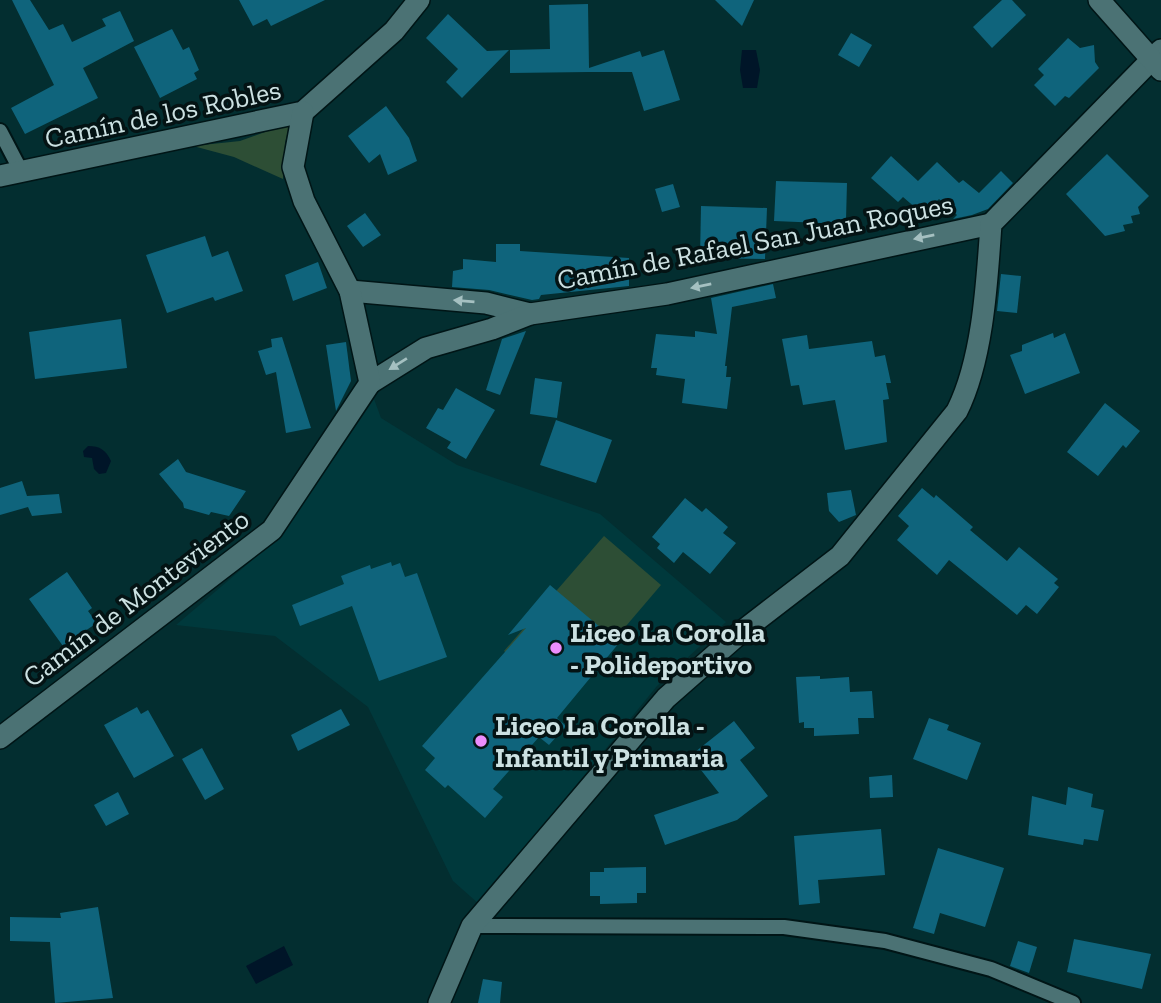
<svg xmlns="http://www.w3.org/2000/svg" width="1161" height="1003" viewBox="0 0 1161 1003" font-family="'Zilla Slab',serif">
<rect width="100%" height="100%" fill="#032e30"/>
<polygon fill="#00393c" points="374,399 381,418 457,465 600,514 726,622 657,686 479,904 453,881 368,707 275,636 176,625 282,535"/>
<g fill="#2d4e35">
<polygon points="290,123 285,143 283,179 234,157 193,146 240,141"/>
<polygon points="604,536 661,585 562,701 504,651"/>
</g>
<g fill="#001528">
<polygon points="742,50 756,50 760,70 757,88 743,88 740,70"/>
<path d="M 88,446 C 100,446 106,450 111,461 L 106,473 L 99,474 L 94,469 L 92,458 L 84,457 L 83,451 Z"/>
<polygon points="284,946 293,965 256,984 246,966"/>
</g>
<g fill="#0f647c">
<polygon points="12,0 30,0 49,30 63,24 72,42 106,26 102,19 120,11 134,41 83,68 98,98 25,134 11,108 54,85"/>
<polygon points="239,0 325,0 271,26 267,19 253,26"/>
<polygon points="715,0 754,0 742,26"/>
<polygon points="1002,0 1012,0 1026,15 992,48 973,27"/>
<polygon points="588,4 589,68 640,51 642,57 664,50 680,100 644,111 632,72 589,72 589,69 589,72 510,73 510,50 550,49 549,5"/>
<polygon points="448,14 487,51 509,50 462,98 446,82 458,69 426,38"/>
<polygon points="172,29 183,50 189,47 199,70 194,73 197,79 160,98 134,47"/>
<polygon points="851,33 872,45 859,67 838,55"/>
<polygon points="1068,38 1080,48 1094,45 1095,62 1099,68 1069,98 1065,96 1055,106 1034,85 1044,75 1038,69"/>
<polygon points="386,106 409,138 417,161 388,175 380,154 369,163 348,136"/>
<polygon points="1107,154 1149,196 1138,207 1140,214 1131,216 1133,223 1123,225 1125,231 1105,236 1066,194"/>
<polygon points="891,156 918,181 937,162 959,183 963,180 979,193 1001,171 1013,183 988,209 972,215 953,219 957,215 939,199 924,215 903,197 898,202 871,178"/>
<polygon points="776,181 847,183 846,220 841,219 841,228 822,228 822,223 774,221"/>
<polygon points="673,184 680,207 662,212 655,189"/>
<polygon points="701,206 767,208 765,259 700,258"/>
<polygon points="365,213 381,235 363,247 347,226"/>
<polygon points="205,236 212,257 228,251 243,291 215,301 213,297 167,313 146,255"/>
<polygon points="496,244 520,244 520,251 629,258 629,286 541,295 539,299 532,300 489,290 452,287 453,271 463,269 463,259 496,262"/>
<polygon points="318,262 327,288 293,301 285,275"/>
<polygon points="1001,274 1021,276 1017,313 997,311"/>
<polygon points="773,284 776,298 732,307 725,366 727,366 726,377 731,377 727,409 682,403 685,379 656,375 657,368 651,368 656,334 695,337 695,331 717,334 711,298"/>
<polygon points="121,319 127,368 35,379 29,332"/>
<polygon points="526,331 500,395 486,390 502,339"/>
<polygon points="1053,333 1054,338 1065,333 1080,373 1025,394 1010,355 1022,351 1022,345"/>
<polygon points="807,335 809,349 872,341 875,357 885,355 891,383 886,383 889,399 883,400 887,442 845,450 835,400 803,405 799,385 791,386 782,339"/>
<polygon points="282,337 311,428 286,433 276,372 266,375 258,351 272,347 271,339"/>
<polygon points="346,342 351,381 336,411 326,345"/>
<polygon points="535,378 562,382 557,418 530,414"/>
<polygon points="456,388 495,410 466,459 447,448 451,442 426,428 438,408 443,410"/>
<polygon points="1105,403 1140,431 1126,448 1123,445 1098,476 1067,452"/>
<polygon points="556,420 612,440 596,483 540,465"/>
<polygon points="178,459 186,472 246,491 229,516 211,512 209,515 184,508 183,503 159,474"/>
<polygon points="22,481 27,496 59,494 62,513 32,516 28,507 0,515 0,488"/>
<polygon points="922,488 934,498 936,495 973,527 970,530 1007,561 1019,547 1058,579 1054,583 1059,587 1037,614 1026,605 1017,615 949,560 937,575 897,540 909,526 898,516"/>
<polygon points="851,490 856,515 839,522 829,511 827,493"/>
<polygon points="685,498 702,512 706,508 728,527 723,533 736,543 710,574 683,552 674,563 657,548 660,544 652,537"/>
<polygon points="391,562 392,566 400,563 405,577 417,573 447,657 379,681 352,606 300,626 292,605 344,584 341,576 370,565 371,569"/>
<polygon points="67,572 92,608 88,611 97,623 85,631 90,638 68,653 29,599"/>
<polygon points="550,585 619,643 557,718 566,726 549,745 539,737 493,789 503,797 485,818 448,785 445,788 425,770 435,758 422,746 526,628 508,635"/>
<polygon points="820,676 820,679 849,677 850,692 872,691 874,718 858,718 859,734 814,736 814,728 804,728 804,722 799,723 796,677"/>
<polygon points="137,707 141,714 148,710 174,756 134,778 104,725"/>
<polygon points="341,709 350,725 298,751 291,735"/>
<polygon points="929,718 949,725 947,730 981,743 967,780 913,759"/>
<polygon points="734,721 755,748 740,760 768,796 737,820 665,845 654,815 719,793 690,756"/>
<polygon points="202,748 224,789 205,800 182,759"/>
<polygon points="892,775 893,797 870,798 869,777"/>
<polygon points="1068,787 1093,794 1091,807 1104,810 1098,841 1084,839 1083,845 1028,835 1032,796 1066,805"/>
<polygon points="118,792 129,814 106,826 94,805"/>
<polygon points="881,829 885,875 818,880 820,903 799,905 794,836"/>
<polygon points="938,848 1004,868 985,927 940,913 934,934 913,928"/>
<polygon points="646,867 646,893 637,893 637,903 600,904 600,896 590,896 590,872 604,872 604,868"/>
<polygon points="98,907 113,998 55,1003 50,942 10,941 10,917 61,918 60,913"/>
<polygon points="1074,939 1151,954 1142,989 1067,972"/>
<polygon points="1018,941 1037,947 1029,973 1010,966"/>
<polygon points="483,979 502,982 500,1003 478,1003"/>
</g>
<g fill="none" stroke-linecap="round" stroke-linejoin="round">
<defs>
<g id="service">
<polyline points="0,131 22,173"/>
<polyline points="472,926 784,927 885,941 991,969 1073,1003"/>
</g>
<g id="minor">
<polyline points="0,176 303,112 394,31 419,0"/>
<polyline points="350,291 486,303 530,314"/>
<polyline points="370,383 426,348 492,329 530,314 667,294 991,224"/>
<polyline points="0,738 272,530 370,383 350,291 304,201 293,167 303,112"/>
<path d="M 439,1003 L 472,926 L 666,698 L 740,633 L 840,556 L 957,411 C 983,359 987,282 991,224 L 1161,50"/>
</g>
<polyline id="tertiary" points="1099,0 1161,70"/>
</defs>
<use href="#service" stroke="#001516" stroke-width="18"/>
<use href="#minor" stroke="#001516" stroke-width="24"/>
<use href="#tertiary" stroke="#001516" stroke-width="24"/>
<use href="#service" stroke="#4b7274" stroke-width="14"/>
<use href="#minor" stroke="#4b7274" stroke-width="21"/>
<use href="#tertiary" stroke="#4b7274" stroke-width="21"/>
</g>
<defs><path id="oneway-solid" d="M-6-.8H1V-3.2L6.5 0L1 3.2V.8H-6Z" transform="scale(1.75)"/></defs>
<g fill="#a5c0c1">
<use href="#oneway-solid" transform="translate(924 237) rotate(169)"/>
<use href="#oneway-solid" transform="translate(701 286) rotate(168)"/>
<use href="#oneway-solid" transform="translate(464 301) rotate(-175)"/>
<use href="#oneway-solid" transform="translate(398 364) rotate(148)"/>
</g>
<g fill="#eb8dfc" stroke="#041314" stroke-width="2.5">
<circle cx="556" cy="648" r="7"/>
<circle cx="481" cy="741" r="7"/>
</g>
<g text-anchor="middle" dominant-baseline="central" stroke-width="7" stroke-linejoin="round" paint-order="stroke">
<g font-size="28" fill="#cce1e2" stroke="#041314">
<text transform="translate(163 114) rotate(-12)">Camín de los Robles</text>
<text transform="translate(755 242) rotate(-11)">Camín de Rafael San Juan Roques</text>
<text transform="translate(136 598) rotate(-37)">Camín de Monteviento</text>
</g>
<g font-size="28" font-weight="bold" fill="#cce1e2" stroke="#041314" text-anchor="start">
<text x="570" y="632">Liceo La Corolla<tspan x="570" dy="32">- Polideportivo</tspan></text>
<text x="495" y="725">Liceo La Corolla -<tspan x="495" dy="32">Infantil y Primaria</tspan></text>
</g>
</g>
</svg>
